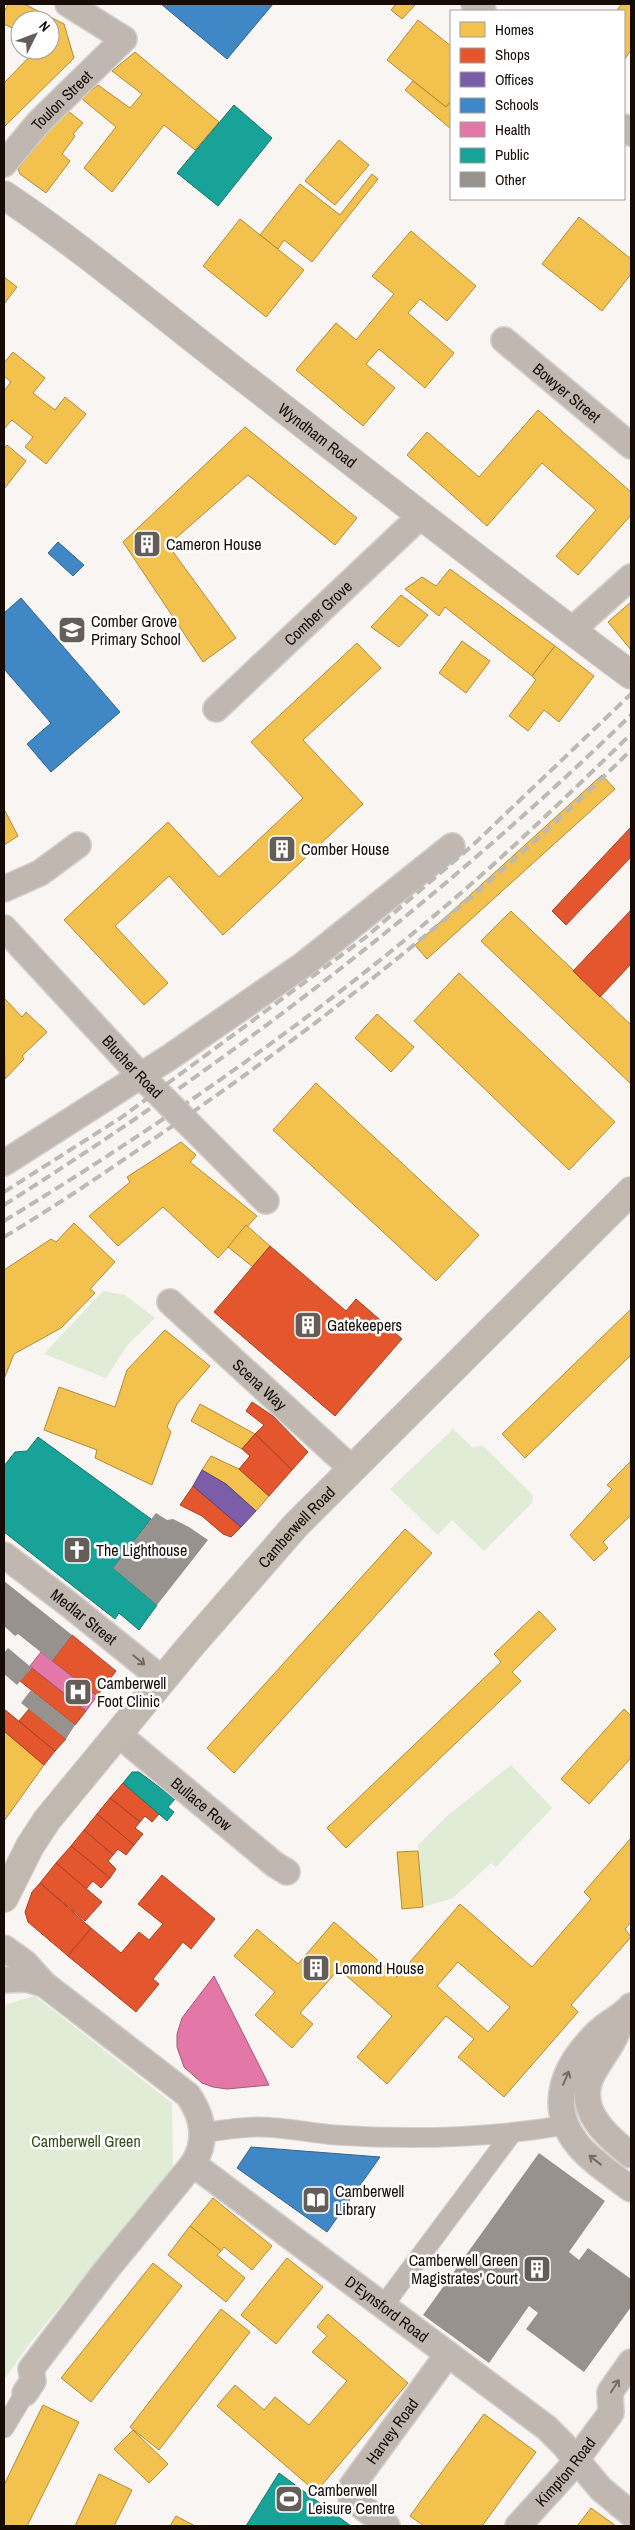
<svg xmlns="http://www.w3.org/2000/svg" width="635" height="2530" viewBox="0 0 635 2530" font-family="'Archivo Narrow',sans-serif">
<rect width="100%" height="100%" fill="#f8f5f3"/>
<g fill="#e0ecd5">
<polygon points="103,1291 125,1295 155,1318 128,1344 106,1378 44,1354"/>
<polygon points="453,1429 472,1447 483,1446 533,1495 532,1503 484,1551 452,1520 438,1535 390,1489"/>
<polygon points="511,1765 552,1808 496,1867 491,1863 453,1898 423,1907 418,1845 446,1817"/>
<polygon points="35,1996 172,2103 173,2167 30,2343 4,2380 4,2005"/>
</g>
<g fill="#f2c14e" stroke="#b08b38" fill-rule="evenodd">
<polygon points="8,4 24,4 64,24 74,58 4,127 4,83 36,50 50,50 50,20 20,20 20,32 4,24 4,12"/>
<polygon points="396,4 416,4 402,19 391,10"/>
<polygon points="622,4 631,4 631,50 624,60 624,11 616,11"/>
<polygon points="418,20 451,46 451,101 446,107 387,60"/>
<polygon points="135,52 219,122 195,150 164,125 112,192 84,168 116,127 81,98 98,85 130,108 142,94 112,71"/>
<polygon points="413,81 446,107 451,101 451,129 405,90"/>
<polygon points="68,111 83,123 73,134 75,136 62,154 70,161 46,193 20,174 18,169 46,134"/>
<polygon points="339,140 369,165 335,205 305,181"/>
<polygon points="372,174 378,179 312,262 284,240 278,249 260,235 300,184 340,215"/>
<polygon points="579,217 631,259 631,274 602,311 542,264"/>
<polygon points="240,219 304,270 266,317 203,266"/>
<polygon points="411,231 476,286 447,321 420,299 408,313 454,353 425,388 379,349 366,364 395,388 363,426 296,370 336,323 356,340 394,294 372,276"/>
<polygon points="4,277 17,287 4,304"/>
<polygon points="13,352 45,378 33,393 55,410 65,397 86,414 46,464 25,447 33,437 12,420 4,429 4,391 11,382 4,376 4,363"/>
<polygon points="538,410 631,492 631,515 578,575 556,556 596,510 542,463 487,526 407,455 427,432 479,477"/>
<polygon points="245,427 357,518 335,545 248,475 168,545 236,638 203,662 123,542"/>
<polygon points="7,445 26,461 4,489 4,449"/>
<polygon points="450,569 555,646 532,676 445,607 439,616 405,589 422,577 436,586"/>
<polygon points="401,595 428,615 399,647 371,627"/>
<polygon points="631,602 631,650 608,622"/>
<polygon points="462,641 490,661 466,693 439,673"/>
<polygon points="357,643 381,668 303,740 363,804 223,935 169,876 115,926 168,983 144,1005 64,920 168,822 219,877 303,798 251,742"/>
<polygon points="555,646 594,676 559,722 544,710 528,731 509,716 536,680 532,676"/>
<polygon points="602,775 615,789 427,959 415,945"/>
<polygon points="4,809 18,836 4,845"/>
<polygon points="511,911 631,1025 631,1084 481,941"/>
<polygon points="459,973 615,1122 569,1170 414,1021"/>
<polygon points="4,998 22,1017 26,1012 47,1032 22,1056 24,1059 5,1079"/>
<polygon points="377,1014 414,1047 391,1072 355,1038"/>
<polygon points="316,1083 479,1235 436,1281 273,1130"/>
<polygon points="181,1142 196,1155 190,1162 257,1216 218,1258 163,1207 118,1246 89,1216 130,1182 127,1177"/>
<polygon points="74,1223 115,1262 90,1289 95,1293 61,1328 14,1354 4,1379 4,1270 51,1239 56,1242"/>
<polygon points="246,1225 270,1246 253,1267 228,1247"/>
<polygon points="631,1309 631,1355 525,1458 502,1434"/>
<polygon points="165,1330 210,1366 177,1404 167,1427 171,1432 152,1485 95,1458 97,1450 44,1430 59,1387 115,1407 127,1370"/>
<polygon points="200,1404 255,1434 242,1449 191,1421"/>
<polygon points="211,1456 239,1469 269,1496 256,1511 226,1484 202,1470"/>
<polygon points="631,1461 631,1515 603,1542 608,1548 594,1561 570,1535 612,1489 607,1485"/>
<polygon points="405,1529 432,1553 234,1773 207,1748"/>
<polygon points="539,1611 556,1629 512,1672 521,1681 346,1848 327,1828 501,1662 494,1654"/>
<polygon points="624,1709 631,1716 631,1758 589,1804 561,1779"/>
<polygon points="4,1731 44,1765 4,1821"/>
<path d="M 631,1838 L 631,1922 L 625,1929 L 631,1937 L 571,2005 L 578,2012 L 504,2097 L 458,2057 L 474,2039 L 446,2016 L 387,2084 L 357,2057 L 392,2016 L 339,1969 L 300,2013 L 313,2024 L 292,2048 L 255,2015 L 275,1992 L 234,1956 L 257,1929 L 298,1964 L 334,1922 L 397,1977 L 460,1904 L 532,1967 L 591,1899 L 584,1892 ZM 458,1962 L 510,2007 L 488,2032 L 437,1986 Z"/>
<polygon points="418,1851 423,1907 402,1909 397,1852"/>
<polygon points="213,2198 272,2246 252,2270 224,2247 221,2251 190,2226"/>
<polygon points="190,2226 221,2251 217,2255 245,2278 226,2302 168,2255"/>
<polygon points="287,2258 323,2287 276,2344 241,2315"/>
<polygon points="153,2263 182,2286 91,2402 61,2378"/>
<polygon points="221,2309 250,2332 159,2450 130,2427"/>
<polygon points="328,2314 408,2383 316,2492 217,2406 235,2385 264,2410 275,2397 309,2425 347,2381 312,2352 327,2336 317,2327"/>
<polygon points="43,2405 79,2422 27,2526 4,2526 4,2485"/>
<polygon points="484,2414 536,2452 482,2526 424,2526 410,2516"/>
<polygon points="133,2430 168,2464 149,2483 114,2449"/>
<polygon points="99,2474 132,2490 114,2526 75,2526"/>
<polygon points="591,2508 616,2526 577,2526"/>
<polygon points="176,2516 195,2526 170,2526"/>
</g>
<g fill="#e4572e" stroke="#a64022">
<polygon points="631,827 631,857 566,925 552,911"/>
<polygon points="631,910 631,964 600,997 573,971"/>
<polygon points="270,1246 346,1311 356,1299 402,1339 335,1416 214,1312"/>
<polygon points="252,1402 273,1416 308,1452 292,1470 255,1434 264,1425 246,1411"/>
<polygon points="255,1434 292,1470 269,1496 239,1469 250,1456 242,1449"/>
<polygon points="193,1486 241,1527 231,1537 223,1534 202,1516 180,1505"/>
<polygon points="72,1635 116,1671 97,1696 52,1661"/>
<polygon points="32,1668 86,1711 75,1725 20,1681"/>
<polygon points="4,1709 55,1751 44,1765 4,1731"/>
<polygon points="29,1709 66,1739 55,1751 19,1721"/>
<polygon points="123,1783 159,1814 152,1822 145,1816 140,1822 110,1798"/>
<polygon points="110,1798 140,1822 135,1828 143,1834 134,1845 97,1814"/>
<polygon points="97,1814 134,1845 126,1855 118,1849 113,1855 84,1830"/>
<polygon points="84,1830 113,1855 108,1861 116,1869 110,1878 71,1846"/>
<polygon points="71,1846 110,1878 101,1888 93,1881 86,1889 56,1863"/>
<polygon points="56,1863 102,1902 85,1921 40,1883"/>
<polygon points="162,1875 215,1919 191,1949 183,1942 153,1979 159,1984 136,2012 68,1956 91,1928 121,1953 139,1932 149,1940 163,1924 138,1904"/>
<polygon points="40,1883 91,1928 68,1956 28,1922 25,1912 32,1892"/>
</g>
<polygon fill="#7b5ea7" stroke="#5d4576" points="202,1470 226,1484 256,1511 241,1527 193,1486"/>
<g fill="#3f88c5" stroke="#33638b">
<polygon points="161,4 273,4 227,59"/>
<polygon points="58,542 84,565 73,576 48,553"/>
<polygon points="21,598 120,712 51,772 27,744 51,723 4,669 4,613"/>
<polygon points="251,2147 380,2157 327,2232 237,2168"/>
</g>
<g fill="#e377a8" stroke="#a65777">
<polygon points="41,1652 97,1696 86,1711 30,1666"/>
<polygon points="214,1976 269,2085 227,2089 213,2087 202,2083 184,2067 177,2047 177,2034 182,2018"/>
</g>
<g fill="#17a398" stroke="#17766c">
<polygon points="234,105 272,138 218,206 177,173"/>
<polygon points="38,1437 151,1519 113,1568 157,1605 139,1630 119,1613 115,1619 4,1532 4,1466 15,1452 27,1451"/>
<polygon points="132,1772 139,1772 175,1799 168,1807 174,1812 167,1821 123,1783"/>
<polygon points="279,2473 351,2526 246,2526"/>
</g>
<g fill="#98928e">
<polygon points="156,1513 167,1520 173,1519 189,1527 208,1540 157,1605 113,1568"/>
<polygon points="4,1581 72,1635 52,1661 18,1634 15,1636 4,1626"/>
<polygon points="8,1648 32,1668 17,1685 4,1674 4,1653"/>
<polygon points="31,1690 75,1725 66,1739 21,1703"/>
<polygon points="539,2153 605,2201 569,2252 579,2260 588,2248 631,2279 631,2307 584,2372 526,2329 538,2313 529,2306 489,2363 423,2315"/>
</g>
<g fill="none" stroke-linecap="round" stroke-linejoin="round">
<defs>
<g id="pedestrian">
<path d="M 203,2133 C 222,2130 240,2127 259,2127 C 285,2127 310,2133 335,2135 C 411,2140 491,2138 566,2125"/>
<polyline points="383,2306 512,2133"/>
<polyline points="4,2428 25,2393"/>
</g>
<g id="minor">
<polyline points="474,4 483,11"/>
<polyline points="624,127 631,133"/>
<path id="s1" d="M 4,164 L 39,122 L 124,39 L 68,4"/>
<path id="s2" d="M 504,340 L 631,446"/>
<polyline points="572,630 631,577"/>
<path id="s3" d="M 216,709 L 410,526 L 419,514"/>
<polyline points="4,889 40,873 78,845"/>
<path id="s4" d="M 4,928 L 140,1075 L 266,1201"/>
<polyline points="4,1163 170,1057 303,965 452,846"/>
<path id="s5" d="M 170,1302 L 351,1468"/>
<path id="s6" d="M 4,1555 L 71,1606 L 163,1680"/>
<path id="s7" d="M 118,1734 L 274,1864 L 287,1872"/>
<path d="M 4,1948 L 25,1963 L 44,1984 L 188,2095 C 203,2117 208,2140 193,2164 L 107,2269 L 31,2369 L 33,2381 L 25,2393"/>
<polyline points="4,1980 26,1979 44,1984"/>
<path d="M 631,2006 C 621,2018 607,2022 596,2034 C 564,2066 546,2106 578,2145 C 592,2162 614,2176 631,2189"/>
<path d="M 623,2015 C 616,2042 606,2050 593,2073 C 574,2108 606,2136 631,2155"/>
<path id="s8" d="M 193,2164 L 547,2428 L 563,2444 L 601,2489 L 631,2514"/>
<path id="s9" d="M 387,2526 L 351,2498 L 351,2487 L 448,2354"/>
<path id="s10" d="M 518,2526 L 567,2472 L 611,2413 L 610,2392 L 631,2362"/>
</g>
<g id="tertiary">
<path id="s11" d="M 4,195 C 83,248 156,310 231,368 C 364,471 496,575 631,675"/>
</g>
<g id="primary">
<path id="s12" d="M 4,1898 L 30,1846 L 47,1820 L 188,1649 L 296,1525 L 631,1191"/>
</g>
</defs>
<use href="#pedestrian" stroke="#d3d0ce" stroke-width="21"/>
<use href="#minor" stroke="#d3d0ce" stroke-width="28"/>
<use href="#tertiary" stroke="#d3d0ce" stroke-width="30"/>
<use href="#primary" stroke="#d3d0ce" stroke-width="30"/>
<use href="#pedestrian" stroke="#c0b8b0" stroke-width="19"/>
<use href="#minor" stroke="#c0b8b0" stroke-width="25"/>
<use href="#tertiary" stroke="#c0b8b0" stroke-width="28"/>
<use href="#primary" stroke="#c1b9af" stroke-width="28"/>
<g stroke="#beb9b3" stroke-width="4" stroke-dasharray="10 5" stroke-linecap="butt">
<polyline points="4,1192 122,1117 366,937 474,844 631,694"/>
<path d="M 4,1205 C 229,1063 440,901 631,715"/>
<path d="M 4,1221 C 176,1116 344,998 495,863 C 541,821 586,778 631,734"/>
<path d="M 4,1237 C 66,1200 125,1159 184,1118 C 343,1008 493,886 631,750"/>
</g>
</g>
<defs><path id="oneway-shaft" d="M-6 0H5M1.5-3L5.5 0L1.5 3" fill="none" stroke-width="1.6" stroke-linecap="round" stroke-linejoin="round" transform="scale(1.25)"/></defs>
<g stroke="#746b63">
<use href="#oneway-shaft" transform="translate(139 1660) rotate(40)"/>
<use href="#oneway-shaft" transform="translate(566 2078) rotate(-66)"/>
<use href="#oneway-shaft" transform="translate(595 2160) rotate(-142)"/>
<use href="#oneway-shaft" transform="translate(615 2386) rotate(-57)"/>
</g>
<defs>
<symbol id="building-square" viewBox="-11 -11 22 22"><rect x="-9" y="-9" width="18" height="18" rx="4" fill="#655e58" stroke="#fff"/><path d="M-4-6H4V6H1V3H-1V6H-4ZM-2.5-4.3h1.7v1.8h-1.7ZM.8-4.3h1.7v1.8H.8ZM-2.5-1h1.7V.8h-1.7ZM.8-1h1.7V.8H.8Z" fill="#fff"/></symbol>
<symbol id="school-square" viewBox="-11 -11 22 22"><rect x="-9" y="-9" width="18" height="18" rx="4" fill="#655e58" stroke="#fff"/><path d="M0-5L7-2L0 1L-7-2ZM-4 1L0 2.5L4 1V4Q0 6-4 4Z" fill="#fff"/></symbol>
<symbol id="church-square" viewBox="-11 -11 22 22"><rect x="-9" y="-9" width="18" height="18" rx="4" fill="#655e58" stroke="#fff"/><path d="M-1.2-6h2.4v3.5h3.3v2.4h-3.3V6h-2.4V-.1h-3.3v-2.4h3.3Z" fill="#fff"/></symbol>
<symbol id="hospital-square" viewBox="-11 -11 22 22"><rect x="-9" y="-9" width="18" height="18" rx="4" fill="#655e58" stroke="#fff"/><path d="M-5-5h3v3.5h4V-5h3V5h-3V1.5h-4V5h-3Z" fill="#fff"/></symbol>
<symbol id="library-square" viewBox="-11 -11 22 22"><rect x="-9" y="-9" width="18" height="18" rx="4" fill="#655e58" stroke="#fff"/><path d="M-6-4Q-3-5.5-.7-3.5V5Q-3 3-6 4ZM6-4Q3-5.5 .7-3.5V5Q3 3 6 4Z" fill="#fff"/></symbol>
<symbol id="stadium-square" viewBox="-11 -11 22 22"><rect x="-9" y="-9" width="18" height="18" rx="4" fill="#655e58" stroke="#fff"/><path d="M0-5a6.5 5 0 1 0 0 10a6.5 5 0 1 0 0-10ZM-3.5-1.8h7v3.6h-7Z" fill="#fff"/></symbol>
</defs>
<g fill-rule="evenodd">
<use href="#building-square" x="131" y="528" width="32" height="32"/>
<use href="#school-square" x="56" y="614" width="32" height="32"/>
<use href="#building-square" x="266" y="833" width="32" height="32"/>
<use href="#building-square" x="292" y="1309" width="32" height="32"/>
<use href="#church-square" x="61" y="1534" width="32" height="32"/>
<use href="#hospital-square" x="62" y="1676" width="32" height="32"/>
<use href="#building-square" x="300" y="1952" width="32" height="32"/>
<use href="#library-square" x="300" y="2184" width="32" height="32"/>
<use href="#building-square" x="521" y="2253" width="32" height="32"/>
<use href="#stadium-square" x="273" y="2483" width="32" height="32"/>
</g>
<g text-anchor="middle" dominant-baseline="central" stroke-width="5" stroke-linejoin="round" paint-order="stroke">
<g font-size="16" fill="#160c05" stroke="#fff">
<text stroke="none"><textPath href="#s1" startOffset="86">Toulon Street</textPath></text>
<text stroke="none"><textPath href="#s2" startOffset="82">Bowyer Street</textPath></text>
<text stroke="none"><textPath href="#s11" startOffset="395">Wyndham Road</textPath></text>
<text stroke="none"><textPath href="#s3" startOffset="140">Comber Grove</textPath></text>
<text stroke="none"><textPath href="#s4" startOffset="189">Blucher Road</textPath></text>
<text stroke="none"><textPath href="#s5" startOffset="122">Scena Way</textPath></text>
<text stroke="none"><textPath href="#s12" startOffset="474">Camberwell Road</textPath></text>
<text stroke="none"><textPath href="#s6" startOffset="101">Medlar Street</textPath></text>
<text stroke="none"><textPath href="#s7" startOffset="109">Bullace Row</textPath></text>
<text stroke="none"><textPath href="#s8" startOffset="242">D'Eynsford Road</textPath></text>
<text stroke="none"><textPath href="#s9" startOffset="126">Harvey Road</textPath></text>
<text stroke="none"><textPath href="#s10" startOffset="72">Kimpton Road</textPath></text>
</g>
<g font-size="16" fill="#160c05" stroke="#fff" text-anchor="start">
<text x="166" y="544">Cameron House</text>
<text x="91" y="621">Comber Grove<tspan x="91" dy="18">Primary School</tspan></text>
<text x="301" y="849">Comber House</text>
<text x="327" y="1325">Gatekeepers</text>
<text x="96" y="1550">The Lighthouse</text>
<text x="97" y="1683">Camberwell<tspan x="97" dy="18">Foot Clinic</tspan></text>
<text x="335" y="1968">Lomond House</text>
<text x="335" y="2191">Camberwell<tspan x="335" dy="18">Library</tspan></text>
<text x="518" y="2260" text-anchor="end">Camberwell Green<tspan x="518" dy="18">Magistrates' Court</tspan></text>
<text x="308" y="2490">Camberwell<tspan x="308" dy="18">Leisure Centre</tspan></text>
</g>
<g font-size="16" fill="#325118" stroke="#fff">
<text x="86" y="2141">Camberwell Green</text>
</g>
</g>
<rect width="635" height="2530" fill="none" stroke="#160c05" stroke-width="10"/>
<rect x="450" y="10" width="175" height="190" fill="#ffffff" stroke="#a29e9b"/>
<rect x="460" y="22" width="25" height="15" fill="#f2c14e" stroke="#a29e9b"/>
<text x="495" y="35" font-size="15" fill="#160c05">Homes</text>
<rect x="460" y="48" width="25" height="15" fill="#e4572e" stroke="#a29e9b"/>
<text x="495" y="60" font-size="15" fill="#160c05">Shops</text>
<rect x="460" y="72" width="25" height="15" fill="#7b5ea7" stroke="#a29e9b"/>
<text x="495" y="85" font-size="15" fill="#160c05">Offices</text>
<rect x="460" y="98" width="25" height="15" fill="#3f88c5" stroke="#a29e9b"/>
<text x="495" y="110" font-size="15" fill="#160c05">Schools</text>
<rect x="460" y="122" width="25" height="15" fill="#e377a8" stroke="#a29e9b"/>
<text x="495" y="135" font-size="15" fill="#160c05">Health</text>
<rect x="460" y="148" width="25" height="15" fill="#17a398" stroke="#a29e9b"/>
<text x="495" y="160" font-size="15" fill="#160c05">Public</text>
<rect x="460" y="172" width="25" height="15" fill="#98928e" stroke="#a29e9b"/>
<text x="495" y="185" font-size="15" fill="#160c05">Other</text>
<g transform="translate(35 35) rotate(48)"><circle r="24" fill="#ffffff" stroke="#a29e9b"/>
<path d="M0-4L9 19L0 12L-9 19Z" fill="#655e58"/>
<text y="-8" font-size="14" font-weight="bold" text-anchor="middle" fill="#160c05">N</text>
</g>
</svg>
